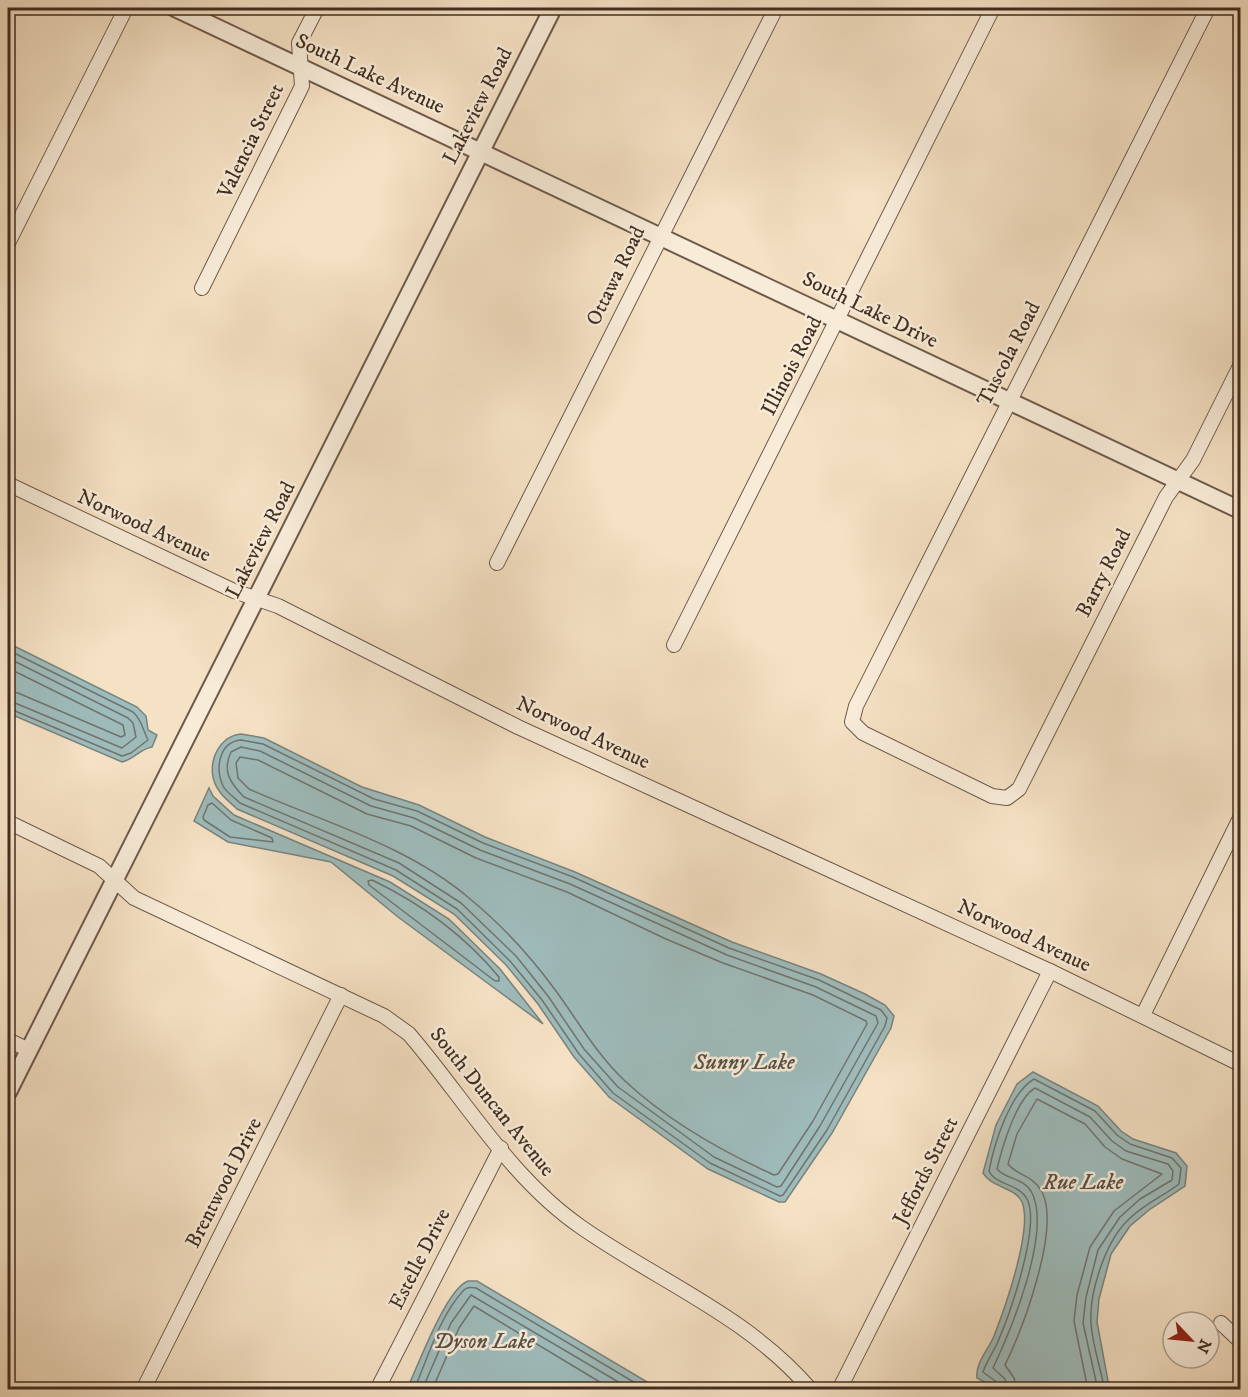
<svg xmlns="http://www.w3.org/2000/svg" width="1248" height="1397" viewBox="0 0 1248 1397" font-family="'IM FELL DW Pica',serif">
<rect width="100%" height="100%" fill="#f5e1c4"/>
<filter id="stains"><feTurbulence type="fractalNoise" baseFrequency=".00333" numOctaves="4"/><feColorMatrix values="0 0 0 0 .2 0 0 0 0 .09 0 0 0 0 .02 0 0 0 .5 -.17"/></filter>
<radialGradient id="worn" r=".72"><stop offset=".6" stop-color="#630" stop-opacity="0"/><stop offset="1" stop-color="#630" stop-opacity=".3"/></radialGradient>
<g fill="#9ebcbc" stroke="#79837e" stroke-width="1.5">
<path d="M 8,643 L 137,707 L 146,716 L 148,730 L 157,735 L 152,747 C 140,749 134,759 122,762 L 8,713 Z"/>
<path d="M 241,734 L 264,738 L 362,787 L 419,805 L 485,837 L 575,872 L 732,942 L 821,974 L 865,994 L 885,1005 L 894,1016 L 891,1028 L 832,1133 L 785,1202 L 779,1202 L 708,1169 L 609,1097 L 574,1057 L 538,1004 L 506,965 L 454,914 L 393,876 L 237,809 C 231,803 224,798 220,792 C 203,771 216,736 241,734 Z"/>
<polygon points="209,788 213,796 234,815 390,882 449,919 500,969 543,1024 398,917 331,862 228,842 194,821"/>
<path d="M 1033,1072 L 1098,1106 L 1121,1131 L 1133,1139 L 1176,1153 L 1187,1166 L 1185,1186 L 1149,1210 L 1130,1226 L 1111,1254 L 1099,1299 L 1097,1322 L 1108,1381 L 1116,1389 L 998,1389 L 977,1378 C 975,1363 989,1349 994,1336 C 1005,1308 1033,1229 1022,1202 C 1015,1187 992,1188 983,1173 L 996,1125 L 1017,1084 Z"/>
<path d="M 468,1281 L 477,1281 L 659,1389 L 407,1389 C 418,1366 446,1289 468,1281 Z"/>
</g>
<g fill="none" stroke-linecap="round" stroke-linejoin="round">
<g stroke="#70746e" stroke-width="1.5">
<path d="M 8,650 L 133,712 C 142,720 143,730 148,740 L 131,753 L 122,756 L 8,708"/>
<polyline points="8,658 128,718 133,723 136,737 122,748 8,700"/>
<polyline points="8,668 123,725 125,735 121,737 18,693 8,691"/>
<path d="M 241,740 L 263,744 L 374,799 L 417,811 L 483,843 L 573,877 L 729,948 L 819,980 L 881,1010 L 887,1018 L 885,1026 L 827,1130 L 783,1195 L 780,1196 L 710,1163 L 613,1093 L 579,1054 L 542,1000 L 510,961 L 457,909 L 396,870 L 240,803 C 235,798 226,792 223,786 C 215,768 219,742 241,740 Z"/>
<path d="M 241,747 L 260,751 L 371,806 L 414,818 L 480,850 L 570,884 L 727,955 L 816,987 L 876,1016 L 878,1023 L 820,1126 L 781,1186 L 777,1187 L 714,1157 L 618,1087 L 584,1049 L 548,996 L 516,956 L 461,903 L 399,863 L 244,797 C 230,783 222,771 231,752 Z"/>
<path d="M 240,757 L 258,760 L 367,814 L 411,826 L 476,858 L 567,892 L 666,939 L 723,963 L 813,995 L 866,1021 L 867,1024 L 813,1121 L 778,1174 L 774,1175 C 721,1151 668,1121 625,1081 C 597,1055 578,1021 556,991 C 531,957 502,925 469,898 C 407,845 323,822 249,789 L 238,778 L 236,763 Z"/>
<polygon points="212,803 231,820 272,838 273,842 230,837 204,820 203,817 208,805"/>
<path d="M 372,880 C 420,903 465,936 499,977 L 499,981 L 495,981 L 369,885 L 368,881 Z"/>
<path d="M 414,1390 C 428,1358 439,1317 463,1291 C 466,1287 471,1287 476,1288 L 647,1390"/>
<polyline points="422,1390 451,1323 471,1295 632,1390"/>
<polyline points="432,1390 459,1328 474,1306 613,1390"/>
<path d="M 1000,1390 L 998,1383 L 983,1372 C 987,1360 995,1350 999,1339 C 1011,1311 1039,1229 1028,1201 C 1020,1183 996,1186 989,1171 C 994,1144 1010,1093 1034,1079 L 1095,1111 L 1117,1135 L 1130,1144 L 1172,1158 L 1181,1168 L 1179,1184 C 1162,1197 1142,1205 1127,1221 C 1105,1243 1089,1293 1091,1323 C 1092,1342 1099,1363 1103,1382 L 1108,1390"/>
<path d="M 1008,1390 L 1005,1379 L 993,1368 C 1011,1330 1053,1230 1031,1191 C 1023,1178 1005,1179 997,1169 C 1002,1148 1016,1099 1035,1088 L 1090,1117 L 1112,1141 L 1126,1151 L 1168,1164 L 1173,1171 L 1172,1180 L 1140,1199 L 1120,1217 L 1098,1250 L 1086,1297 L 1083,1323 L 1098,1390"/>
<path d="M 1017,1390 L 1014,1378 L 1005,1365 C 1022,1330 1061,1229 1042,1192 C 1032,1174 1017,1176 1008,1164 L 1017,1134 L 1037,1099 L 1085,1124 L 1105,1147 L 1122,1159 L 1162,1174 L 1114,1211 L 1090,1247 L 1077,1295 L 1074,1321 L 1088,1390"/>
</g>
<defs>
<g id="minor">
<polyline points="1208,8 856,706 852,722 863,733 992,796 1007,798 1019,789 1166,497 1193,460 1240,366"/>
<polyline points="8,243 126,8"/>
<polyline points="202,288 302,86 299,43 317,8"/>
<polyline points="8,484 234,591 278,606 518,727 1050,971 1240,1064"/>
<polyline points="497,563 776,8"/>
<polyline points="674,645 993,8"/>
<path d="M 8,822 L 99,866 L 134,898 L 384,1016 L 409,1034 C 464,1098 511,1179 581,1227 C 658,1281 748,1316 811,1390"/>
<polyline points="1143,1015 1240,818"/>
<polyline points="8,1040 29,1050"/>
<polyline points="1221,1323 1240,1341"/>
<polyline points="143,1390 341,995"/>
<polyline points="377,1390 501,1148"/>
<polyline points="839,1390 1050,971"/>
</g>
<g id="tertiary">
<polyline points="175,8 1240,510"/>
<polyline points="8,1092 553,8"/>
</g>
</defs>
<use href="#minor" stroke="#6e5a4a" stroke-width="16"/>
<use href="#tertiary" stroke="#6e5a4a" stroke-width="20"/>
<use href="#minor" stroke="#f8ecd9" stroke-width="14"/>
<use href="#tertiary" stroke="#f8ecd9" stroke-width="16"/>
</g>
<g text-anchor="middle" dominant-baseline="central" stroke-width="5" stroke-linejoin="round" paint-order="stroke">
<g font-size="21" fill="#412d21" stroke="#f8ecd9">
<text transform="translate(370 74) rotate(25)">South Lake Avenue</text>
<text transform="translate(478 106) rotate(-63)">Lakeview Road</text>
<text transform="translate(251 141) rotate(-64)">Valencia Street</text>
<text transform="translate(616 276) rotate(-64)">Ottawa Road</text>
<text transform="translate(870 310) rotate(26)">South Lake Drive</text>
<text transform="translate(1009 354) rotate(-63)">Tuscola Road</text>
<text transform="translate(792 366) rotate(-63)">Illinois Road</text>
<text transform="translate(144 526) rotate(25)">Norwood Avenue</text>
<text transform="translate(261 540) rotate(-63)">Lakeview Road</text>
<text transform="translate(1104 573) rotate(-63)">Barry Road</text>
<text transform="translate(583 733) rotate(25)">Norwood Avenue</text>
<text transform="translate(1024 936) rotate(25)">Norwood Avenue</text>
<text transform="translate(492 1102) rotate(51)">South Duncan Avenue</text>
<text transform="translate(926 1171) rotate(-63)">Jeffords Street</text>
<text transform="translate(224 1183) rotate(-63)">Brentwood Drive</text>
<text transform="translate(420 1259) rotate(-63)">Estelle Drive</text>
</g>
<g font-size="22" font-style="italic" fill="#585148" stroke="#f8ecd9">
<text x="744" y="1062">Sunny Lake</text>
<text x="1083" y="1182">Rue Lake</text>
<text x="484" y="1341">Dyson Lake</text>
</g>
</g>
<rect width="1248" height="1397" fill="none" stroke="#f5e1c4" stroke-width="30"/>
<rect x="9" y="9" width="1230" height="1379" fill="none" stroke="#412d21" stroke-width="3"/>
<rect x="15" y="15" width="1218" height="1367" fill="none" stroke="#412d21" stroke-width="1.5"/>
<g transform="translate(1191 1340) rotate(116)"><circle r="28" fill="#f8ecd9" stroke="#afa08f" stroke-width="1.5"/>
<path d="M0-4.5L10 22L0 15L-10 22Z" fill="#8f2418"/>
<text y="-9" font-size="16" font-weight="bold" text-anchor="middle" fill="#412d21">N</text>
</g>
<rect width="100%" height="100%" filter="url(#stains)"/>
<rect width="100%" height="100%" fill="url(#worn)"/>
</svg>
